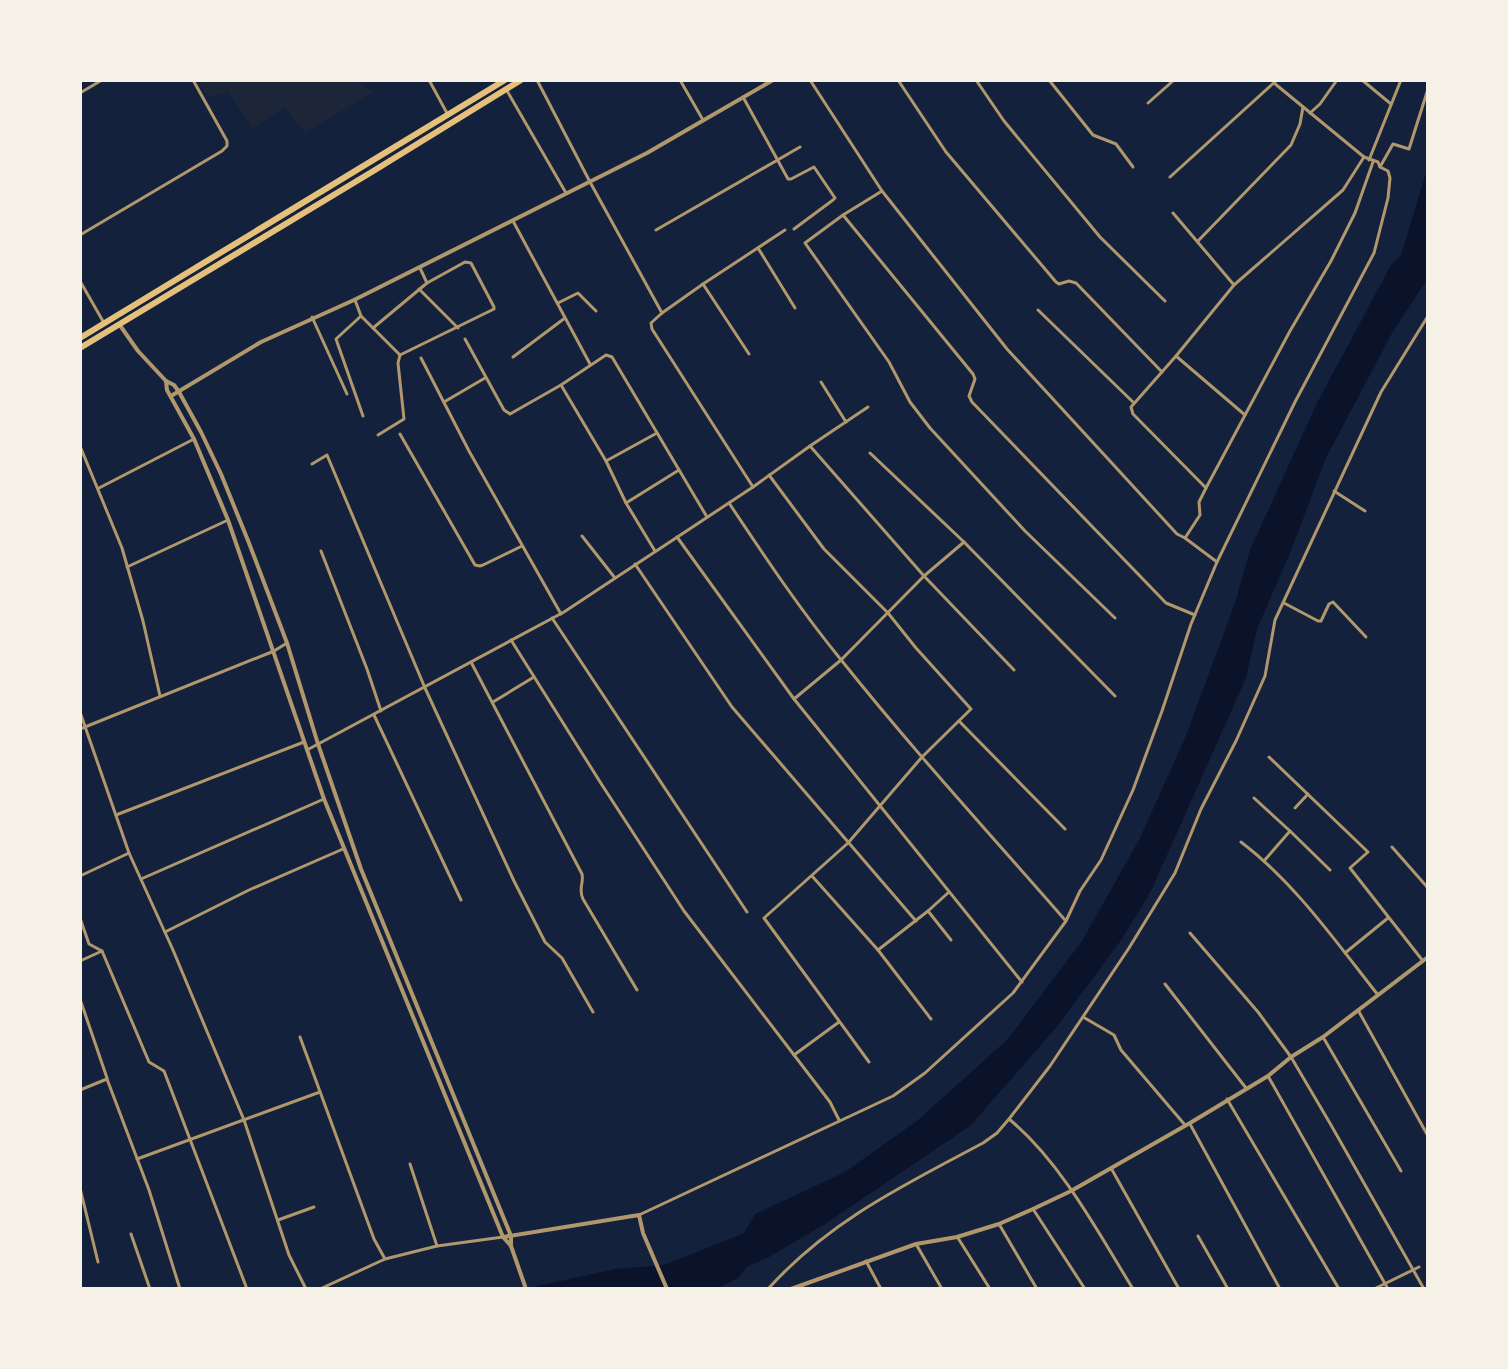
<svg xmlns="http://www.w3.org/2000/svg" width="1508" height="1369" viewBox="0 0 1508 1369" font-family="Signika,sans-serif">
<rect width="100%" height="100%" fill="#14213d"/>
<polygon fill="#1d2539" points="197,80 353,80 373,92 305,133 284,107 252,129 228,91 208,98"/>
<polygon fill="#0b132b" points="1428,166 1428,278 1392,333 1326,458 1291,551 1257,629 1246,678 1151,891 1122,939 1055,1029 970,1126 825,1224 769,1257 747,1267 738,1278 717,1289 524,1289 615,1269 664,1265 744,1233 755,1214 845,1172 918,1120 1008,1039 1082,941 1139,840 1185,738 1235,603 1250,550 1317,403 1391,265 1401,255"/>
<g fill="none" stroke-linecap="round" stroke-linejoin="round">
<g stroke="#b1986c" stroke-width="3">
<polyline points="429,80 448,115"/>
<polyline points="537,80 590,182 662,313"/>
<polyline points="680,80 703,120"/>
<polyline points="810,80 882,191 1007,349 1177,534 1185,538 1200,515 1199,502 1206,488 1290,331 1331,261 1355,213 1373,162"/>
<polyline points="898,80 946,152 1056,282 1059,284 1069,281 1076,283 1162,372"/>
<polyline points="976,80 1004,121 1100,237 1165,301"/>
<polyline points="1049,80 1093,135 1116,144 1133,167"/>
<polyline points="1362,80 1391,104"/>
<polyline points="1274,83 1364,157"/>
<polyline points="506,89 566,193"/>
<polyline points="80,93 102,80"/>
<polyline points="743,97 788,179 791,179 814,167 835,198 833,200 794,229"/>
<polyline points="1148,103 1174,80"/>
<polyline points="1310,113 1320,104 1337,80"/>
<polyline points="1369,160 1401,80"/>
<polyline points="1380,167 1393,144 1409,149 1428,89"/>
<polyline points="1170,177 1277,80"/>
<polyline points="882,191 843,215 805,243 889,362 910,402 930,428 1025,531 1115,618"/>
<polyline points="1173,213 1234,285"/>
<polyline points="843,215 973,374 975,379 969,396 972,402 1166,603 1195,615"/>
<polyline points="513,221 590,364"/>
<polyline points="656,230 800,147"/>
<polyline points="80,235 222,151 227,146 227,141 193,80"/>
<polyline points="1198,241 1291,145 1300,124 1303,107"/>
<polyline points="758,248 795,308"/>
<polyline points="420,268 427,283"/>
<polyline points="80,281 104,323"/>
<polyline points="703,284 749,354"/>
<polyline points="419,289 458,328"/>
<polyline points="355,300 361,316 400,355"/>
<polyline points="558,303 578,293 596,311"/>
<polyline points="1038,310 1134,403"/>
<polyline points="361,316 336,339 363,416"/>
<polyline points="312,317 347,394"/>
<polyline points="373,328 427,283 465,262 471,263 494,307 494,309 400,355"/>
<polyline points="465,339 504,410 510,414 561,385 606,355 612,357 707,517"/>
<polyline points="1176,356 1245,415"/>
<polyline points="513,357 565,318"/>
<polyline points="421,358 469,451 561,614"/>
<polyline points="821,382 846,422"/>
<polyline points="561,385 606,461 626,503 655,551"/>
<polyline points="444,402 485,378"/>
<polyline points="400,434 475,565 480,566 483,565 522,546"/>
<polyline points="378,435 404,419 398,363 400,355"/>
<polyline points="80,446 122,548 143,621 160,696"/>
<polyline points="810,446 924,576 1014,670"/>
<polyline points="870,453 964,542 1115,696"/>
<polyline points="606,461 657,433"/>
<polyline points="312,464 327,455 425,688 514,881 545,942 562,958 593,1012"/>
<polyline points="769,475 824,549 888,613 916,648 971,709 922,757 848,843 764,918 869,1062"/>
<polyline points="753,487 652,329 651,323 662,313 703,284 785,230"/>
<polyline points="99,488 194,439"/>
<polyline points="1334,491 1365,511"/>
<polyline points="626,503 679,470"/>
<path d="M 729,503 C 765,557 801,611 842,661 C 913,750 990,834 1065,920"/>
<polyline points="582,536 615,578"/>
<polyline points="677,537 794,699 1022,982"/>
<polyline points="1185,538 1217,562"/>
<polyline points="321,551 367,669 381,711"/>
<polyline points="635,564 732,707 916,921"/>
<polyline points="127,567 228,520"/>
<polyline points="1284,603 1318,621 1321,621 1329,604 1333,602 1366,637"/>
<polyline points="552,618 747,912"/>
<polyline points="511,640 602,785 684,911 830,1102 839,1120"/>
<path d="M 471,662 L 582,874 C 584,883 578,889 583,899 L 637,990"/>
<polyline points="794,699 841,660 924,576 964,542"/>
<polyline points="493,702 534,677"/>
<polyline points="80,712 129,853"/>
<polyline points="374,715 461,900"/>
<polyline points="959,721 1065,829"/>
<polyline points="80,729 274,651 287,643"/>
<polyline points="307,750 564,612 753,487 810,446 868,407"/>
<polyline points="1269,757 1368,852 1350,868 1423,961"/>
<polyline points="1254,798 1290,831"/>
<polyline points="1295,808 1308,794"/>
<polyline points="116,815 304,742"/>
<path d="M 1241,842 C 1295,883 1336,942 1378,995"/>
<polyline points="1392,847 1428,888"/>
<polyline points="1264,861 1290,831 1330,870"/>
<polyline points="80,876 129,853 173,950 244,1120 289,1255 306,1289"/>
<polyline points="812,876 878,950 931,1019"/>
<polyline points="141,879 324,799"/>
<polyline points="928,911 949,892"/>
<polyline points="80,918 89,944 102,951 149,1062 164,1071 247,1289"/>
<polyline points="165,932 249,890 343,849"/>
<polyline points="1190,933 1258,1012 1291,1057 1331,1125 1424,1289"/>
<polyline points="878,950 928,911 951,940"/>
<polyline points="1345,953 1388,918"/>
<polyline points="80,961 102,951"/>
<polyline points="1165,984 1246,1088"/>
<polyline points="80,999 107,1078"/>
<polyline points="1358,1010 1428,1136"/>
<polyline points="1083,1017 1114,1035 1121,1050 1185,1125"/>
<polyline points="300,1037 374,1239 385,1259 320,1289"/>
<polyline points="1323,1037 1401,1171"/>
<polyline points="794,1055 839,1022"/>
<polyline points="1268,1076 1388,1289"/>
<polyline points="80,1090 107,1079 149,1190 180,1289"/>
<polyline points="1227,1099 1339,1289"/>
<path d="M 1009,1119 C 1061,1162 1098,1232 1133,1289"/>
<polyline points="1190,1124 1280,1289"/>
<polyline points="137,1159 320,1092"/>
<polyline points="410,1164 437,1246"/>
<polyline points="1111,1168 1179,1289"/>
<polyline points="80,1188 98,1262"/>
<polyline points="1033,1209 1085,1289"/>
<polyline points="639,1215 893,1096 925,1073 1013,993 1066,921 1080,891 1101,860 1133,790 1162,711 1191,624 1217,562 1295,402 1374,253 1388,198 1390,178 1388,171 1380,167 1378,162 1364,157 1343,190 1234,285 1176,356 1131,407 1133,414 1206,488"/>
<polyline points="278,1220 314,1207"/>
<polyline points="999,1224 1037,1289"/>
<polyline points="131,1234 150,1289"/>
<polyline points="1198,1236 1228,1289"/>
<polyline points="958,1238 990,1289"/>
<polyline points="916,1244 942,1289"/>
<polyline points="385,1259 437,1246 503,1237"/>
<polyline points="866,1261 881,1289"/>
<path d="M 768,1289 C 829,1221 904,1185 983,1143 L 997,1133 L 1009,1119 L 1050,1066 L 1129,948 L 1175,873 L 1201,809 L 1236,741 L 1265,676 L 1275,620 L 1381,392 L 1428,316"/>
<polyline points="1374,1289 1419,1267"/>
</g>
<g stroke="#b1986c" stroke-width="4">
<polyline points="119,324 138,351 166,381 174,385 179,392 201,432 221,474 249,543 287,643 318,744 361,869 511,1236 511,1246"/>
<polyline points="166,381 167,390 194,439 228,520 324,799 503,1237 511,1246 526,1289"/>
<polyline points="171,396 261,342 354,300 647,153 773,80"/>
<polyline points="503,1237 639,1215 643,1233 667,1289"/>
<polyline points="791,1289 916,1244 957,1237 999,1224 1033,1209 1071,1191 1190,1123 1268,1076 1291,1057 1323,1037 1428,957"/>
</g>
<g stroke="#e5c07b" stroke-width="6">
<polyline points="80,338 505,80"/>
<polyline points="80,348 375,170 521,80"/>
</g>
</g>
<rect width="1508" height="1369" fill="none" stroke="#f6f1e7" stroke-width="164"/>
</svg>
